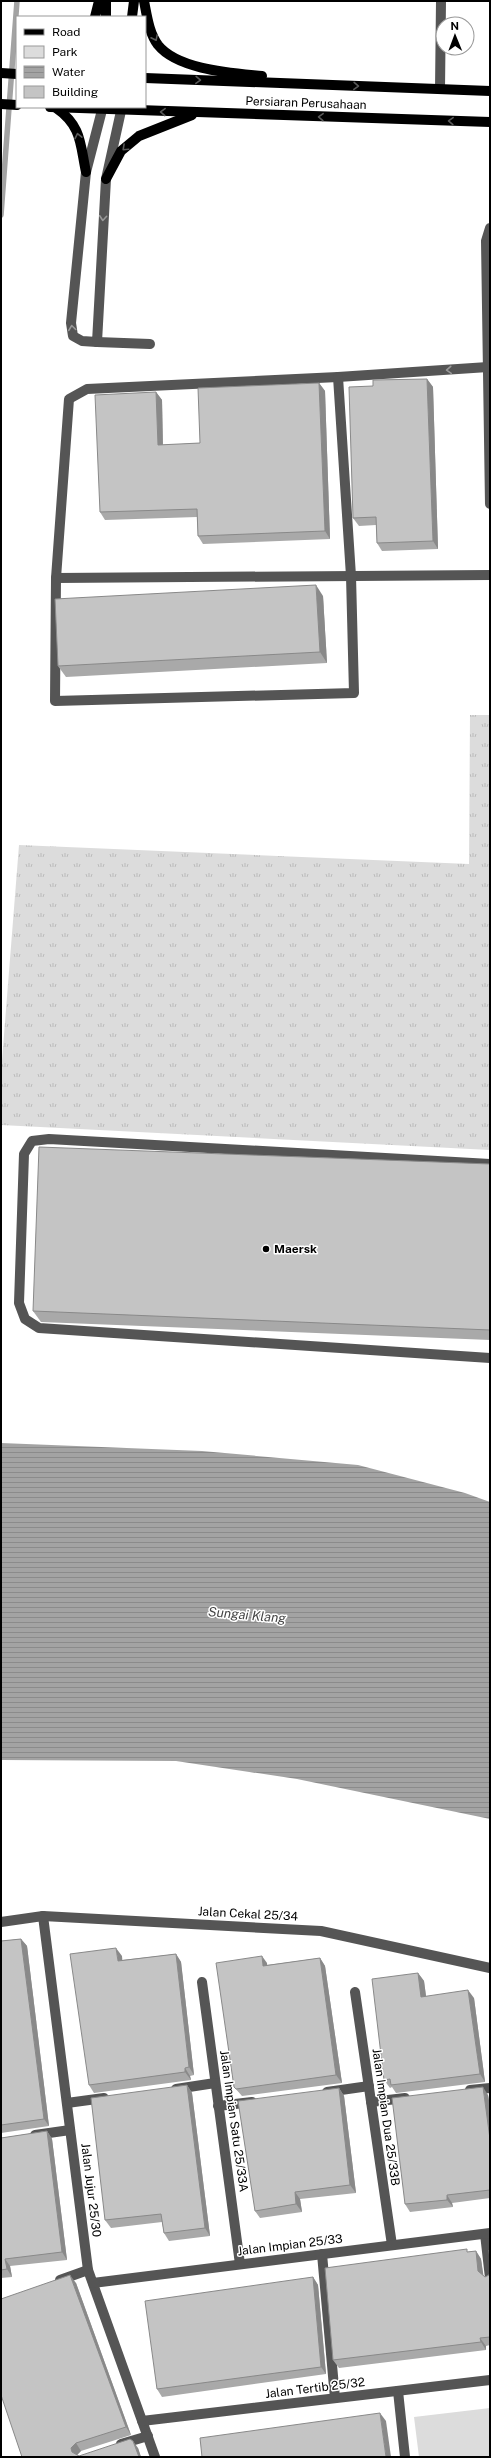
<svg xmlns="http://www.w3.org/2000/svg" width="491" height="2458" viewBox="0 0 491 2458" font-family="'Public Sans',sans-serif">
<defs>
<pattern id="grass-tufts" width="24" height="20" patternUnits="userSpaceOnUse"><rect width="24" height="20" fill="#dcdcdc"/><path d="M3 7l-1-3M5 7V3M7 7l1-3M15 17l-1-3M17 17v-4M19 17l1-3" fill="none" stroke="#bbb"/></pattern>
<pattern id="water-rules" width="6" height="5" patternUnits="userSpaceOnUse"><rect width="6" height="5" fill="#a3a3a3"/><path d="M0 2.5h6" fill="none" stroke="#8b8b8b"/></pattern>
</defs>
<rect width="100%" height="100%" fill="#fff"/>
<polygon fill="url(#grass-tufts)" points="470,715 490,715 490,1150 1,1125 1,1073 19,845 469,864"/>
<polygon fill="#dcdcdc" points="490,2408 490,2457 419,2457 414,2417"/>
<polygon fill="url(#water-rules)" points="1,1443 202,1451 358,1465 465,1493 490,1502 490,1819 297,1779 176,1761 1,1760"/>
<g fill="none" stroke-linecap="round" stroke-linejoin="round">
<polyline stroke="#a3a3a3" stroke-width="5.5" points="1,215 17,1"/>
<g stroke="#555" stroke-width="10">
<polyline points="440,89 441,1"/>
<polyline points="102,110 86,172 71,323 73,336 82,341 97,342 106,179 121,111"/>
<polyline points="490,228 486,241 490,504"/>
<polyline points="97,342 150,344"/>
<polyline points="488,367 338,377 87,389 69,399 56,578 490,575"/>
<polyline points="56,578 55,701 354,693 351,576 338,377"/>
<polyline points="490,1164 49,1139 32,1141 24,1154 19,1303 25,1319 39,1328 490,1358"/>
<polyline points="43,1916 88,2270 155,2457"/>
<polyline points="1,1922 43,1916 321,1931 490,1968"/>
<polyline points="202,1982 240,2264"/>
<polyline points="355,1992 392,2245"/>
<polyline points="176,2089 215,2083"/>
<polyline points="470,2090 490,2088"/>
<polyline points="327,2092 369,2086"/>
<polyline points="371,2102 405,2098"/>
<polyline points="67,2103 104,2098"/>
<polyline points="218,2106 252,2102"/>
<polyline points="35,2135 70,2130"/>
<polyline points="485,2234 490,2278"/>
<polyline points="322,2254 335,2398"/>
<polyline points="60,2280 88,2270"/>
<polyline points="93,2283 490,2233"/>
<polyline points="398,2391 405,2457"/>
<polyline points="142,2421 490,2380"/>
<polyline points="121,2444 148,2436"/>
</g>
<g stroke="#000" stroke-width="10">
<path d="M 144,1 C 147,16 149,33 158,45 C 178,70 233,73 262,76"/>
<polyline points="95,17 99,1"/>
<polyline points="106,17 106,1"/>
<polyline points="132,17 134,1"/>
<polyline points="1,73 17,74"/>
<polyline points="145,78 490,91"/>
<polyline points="1,104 17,105"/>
<polyline points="50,107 490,122"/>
<path d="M 56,108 C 82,126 80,144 86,172"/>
<polyline points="106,179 121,151 139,136 192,115"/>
</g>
</g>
<g fill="#a9a9a9">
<polygon points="427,379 433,387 438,549 382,551 377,543 376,525 359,526 353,518 373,386"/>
<polygon points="319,383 325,391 330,539 203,544 198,536 197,517 105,520 100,512 156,392 162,400 163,445 200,443"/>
<polygon points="323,596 327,663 66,677 58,666"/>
<polygon points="490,1164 490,1340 41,1322 33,1311"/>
<polygon points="21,1939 27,1946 49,2126 1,2133 1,1941"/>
<polygon points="176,1954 181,1962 194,2075 190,2076 191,2080 94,2093 89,2085 122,1956 122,1960"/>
<polygon points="320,1958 325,1966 342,2083 242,2096 234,2087 267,1963 267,1965"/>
<polygon points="418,1973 424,1981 426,1996 474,1998 485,2082 396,2093 392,2087 390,2088 384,2080"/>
<polygon points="187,2085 192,2093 210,2236 169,2241 164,2233 162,2222 111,2228 105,2220"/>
<polygon points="339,2088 344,2096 356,2193 300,2199 302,2212 260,2218 255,2211"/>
<polygon points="488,2095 490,2106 490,2198 452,2203 453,2207 410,2212 405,2204"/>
<polygon points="47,2131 52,2139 67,2260 10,2266 12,2277 1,2278 1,2138"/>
<polygon points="476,2251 481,2259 483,2275 485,2277 489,2275 490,2272 490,2345 486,2346 486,2350 339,2368 333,2360 469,2252"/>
<polygon points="313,2277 318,2285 326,2374 162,2397 157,2389"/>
<polygon points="76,2283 131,2435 81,2451 77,2455 79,2456 138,2448 141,2457 22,2457"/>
</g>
<g fill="#898989">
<polygon points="427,379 433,387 438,549 433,541"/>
<polygon points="319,383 325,391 330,539 325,531"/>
<polygon points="156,392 162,400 163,453 158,445"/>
<polygon points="316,585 323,596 327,663 320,652"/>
<polygon points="21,1939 27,1946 49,2126 44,2119"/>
<polygon points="116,1948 122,1956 123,1968 118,1961"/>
<polygon points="176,1954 181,1962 194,2075 189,2067"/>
<polygon points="262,1956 267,1963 268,1974 263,1966"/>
<polygon points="320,1958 325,1966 342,2083 336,2075"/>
<polygon points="418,1973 424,1981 427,2004 421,1997"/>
<polygon points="468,1990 474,1998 485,2082 480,2074"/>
<polygon points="185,2068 190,2076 191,2080 185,2072"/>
<polygon points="187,2085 192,2093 210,2236 205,2228"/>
<polygon points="483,2087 488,2095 490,2106 490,2139"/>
<polygon points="339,2088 344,2096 356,2193 350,2185"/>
<polygon points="47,2131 52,2139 67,2260 62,2252"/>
<polygon points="295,2192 300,2199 302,2212 296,2204"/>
<polygon points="447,2195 452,2203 453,2207 447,2200"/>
<polygon points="476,2251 481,2259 484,2279 478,2271"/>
<polygon points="5,2259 10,2266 12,2277 7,2269"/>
<polygon points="70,2275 76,2283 131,2435 126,2427"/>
<polygon points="313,2277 318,2285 326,2374 321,2367"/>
<polygon points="480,2338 486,2346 486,2350 481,2342"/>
<polygon points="380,2413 386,2421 391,2457 386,2457"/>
<polygon points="133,2441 138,2448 141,2457 139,2457"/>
<polygon points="76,2443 81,2451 77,2455 72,2452 71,2448"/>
</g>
<g fill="#c4c4c4" stroke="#898989">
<polygon points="427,379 433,541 377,543 376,517 353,518 349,387 373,386 373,380"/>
<polygon points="319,383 325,531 198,536 197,509 100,512 95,395 156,392 158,445 200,443 198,388"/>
<polygon points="316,585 320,652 58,666 55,599"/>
<polygon points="39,1147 490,1164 490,1330 33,1311"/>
<polygon points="21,1939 44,2119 1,2125 1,1941"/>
<polygon points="116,1948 118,1961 176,1954 189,2067 185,2068 185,2072 89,2085 70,1954"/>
<polygon points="262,1956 263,1966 320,1958 336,2075 236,2089 234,2087 216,1963"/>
<polygon points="418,1973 421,1997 468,1990 480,2074 391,2085 390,2079 384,2080 372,1979"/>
<polygon points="187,2085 205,2228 164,2233 161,2214 105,2220 91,2098"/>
<polygon points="483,2087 490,2139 490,2190 447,2195 447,2200 405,2204 392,2098"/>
<polygon points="339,2088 350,2185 295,2192 296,2204 255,2211 238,2101"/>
<polygon points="47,2131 62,2252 5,2259 7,2269 1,2270 1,2138"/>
<polygon points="467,2249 467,2252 476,2251 478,2271 485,2277 489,2275 490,2272 490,2337 480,2338 481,2342 333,2360 325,2268"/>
<polygon points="489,2250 490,2250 490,2260"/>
<polygon points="70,2275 126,2427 76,2443 71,2448 72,2452 79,2456 130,2439 133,2441 139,2457 22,2457 1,2395 1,2299"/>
<polygon points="313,2277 321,2367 157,2389 145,2301"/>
<polygon points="380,2413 386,2457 202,2457 200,2438"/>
</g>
<defs><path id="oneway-chevron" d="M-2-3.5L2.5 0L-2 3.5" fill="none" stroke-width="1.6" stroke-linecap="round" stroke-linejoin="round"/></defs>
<g stroke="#595959">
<use href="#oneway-chevron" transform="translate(155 38) rotate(64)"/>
<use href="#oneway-chevron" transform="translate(198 80) rotate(2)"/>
<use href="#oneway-chevron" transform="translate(356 86) rotate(2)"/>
<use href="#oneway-chevron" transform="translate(163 112) rotate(-178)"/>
<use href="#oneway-chevron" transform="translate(321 117) rotate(-178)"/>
<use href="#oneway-chevron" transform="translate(451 121) rotate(-178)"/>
<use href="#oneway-chevron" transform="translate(78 136) rotate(-102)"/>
<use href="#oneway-chevron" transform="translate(125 148) rotate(137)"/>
</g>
<g stroke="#999">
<use href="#oneway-chevron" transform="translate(103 218) rotate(95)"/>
<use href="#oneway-chevron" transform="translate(72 328) rotate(-98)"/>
<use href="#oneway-chevron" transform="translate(449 370) rotate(176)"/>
</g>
<circle fill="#000" stroke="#fff" stroke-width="1.5" cx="266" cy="1249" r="4"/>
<g text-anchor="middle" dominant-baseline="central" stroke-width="3" stroke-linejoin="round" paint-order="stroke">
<g font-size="12" fill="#000" stroke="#fff">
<text transform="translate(306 103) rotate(2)">Persiaran Perusahaan</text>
<text transform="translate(248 1914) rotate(3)">Jalan Cekal 25/34</text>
<text transform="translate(386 2117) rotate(82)">Jalan Impian Dua 25/33B</text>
<text transform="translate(234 2121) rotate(82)">Jalan Impian Satu 25/33A</text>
<text transform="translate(91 2190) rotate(83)">Jalan Jujur 25/30</text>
<text transform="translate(290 2245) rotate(-7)">Jalan Impian 25/33</text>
<text transform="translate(315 2388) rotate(-7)">Jalan Tertib 25/32</text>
</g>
<g font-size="12" font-weight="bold" fill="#000" stroke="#fff" text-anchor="start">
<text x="274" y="1249">Maersk</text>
</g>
<g font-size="13" font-style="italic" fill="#444" stroke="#fff">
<text transform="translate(247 1615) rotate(5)">Sungai Klang</text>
</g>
</g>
<rect width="491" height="2458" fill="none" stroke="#000000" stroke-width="4"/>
<rect x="16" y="16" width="130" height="92" fill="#ffffff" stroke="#999999"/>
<rect x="24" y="29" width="20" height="6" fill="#000000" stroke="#999999"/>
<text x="52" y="36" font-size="12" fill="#000000">Road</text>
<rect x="24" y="46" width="20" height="12" fill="#dcdcdc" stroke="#999999"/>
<text x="52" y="56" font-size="12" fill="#000000">Park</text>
<rect x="24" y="66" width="20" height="12" fill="url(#water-rules)" stroke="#999999"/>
<text x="52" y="76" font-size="12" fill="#000000">Water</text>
<rect x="24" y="86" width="20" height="12" fill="#c4c4c4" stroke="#999999"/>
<text x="52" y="96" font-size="12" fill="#000000">Building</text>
<g transform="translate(455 36) rotate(359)"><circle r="19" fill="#ffffff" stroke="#999999"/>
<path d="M0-3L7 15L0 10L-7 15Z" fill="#000000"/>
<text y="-6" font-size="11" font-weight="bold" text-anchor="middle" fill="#000000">N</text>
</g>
</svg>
